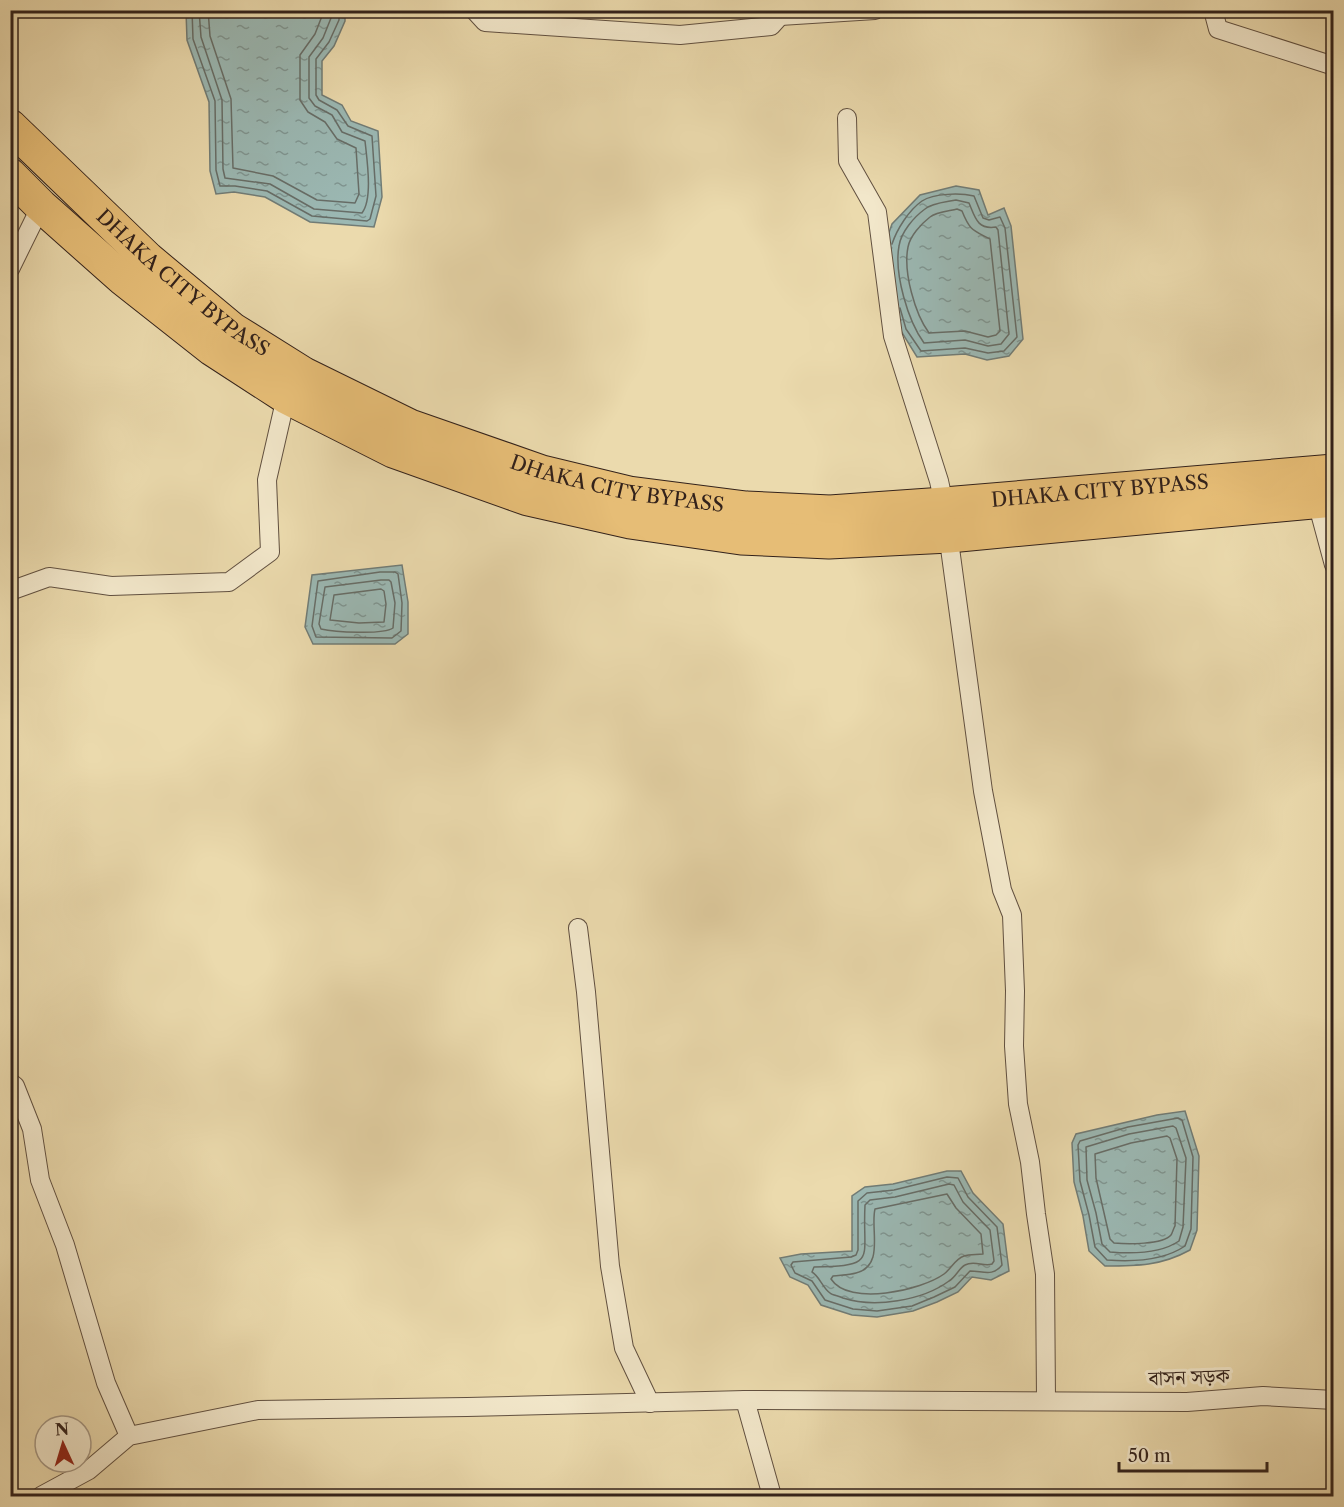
<svg xmlns="http://www.w3.org/2000/svg" width="1344" height="1507" viewBox="0 0 1344 1507" font-family="'Libre Caslon Text','Noto Serif Bengali',serif">
<defs>
<pattern id="water-ripples" width="26" height="14" patternUnits="userSpaceOnUse" patternTransform="scale(1.5)"><rect width="26" height="14" fill="#9bb8b3"/><path d="M2 4q2-2 4 0t4 0M15 11q2-2 4 0t4 0" fill="none" stroke="#7f9591"/></pattern>
</defs>
<rect width="100%" height="100%" fill="#ebdaad"/>
<filter id="stains"><feTurbulence type="fractalNoise" baseFrequency=".00333" numOctaves="4"/><feColorMatrix values="0 0 0 0 .2 0 0 0 0 .09 0 0 0 0 .02 0 0 0 .5 -.17"/></filter>
<radialGradient id="worn" r=".72"><stop offset=".6" stop-color="#630" stop-opacity="0"/><stop offset="1" stop-color="#630" stop-opacity=".3"/></radialGradient>
<g fill="url(#water-ripples)" stroke="#717c76" stroke-width="1.5">
<polygon points="186,11 345,11 345,21 334,46 322,61 322,95 342,105 351,121 378,131 382,197 374,227 310,222 265,197 234,192 216,194 210,171 209,102 187,40"/>
<polygon points="956,186 979,190 988,215 1004,208 1011,226 1023,339 1009,356 987,360 965,354 917,357 901,331 885,244 892,224 920,195"/>
<polygon points="402,565 408,602 408,634 395,644 313,644 305,627 312,575"/>
<path d="M 1185,1111 L 1199,1156 L 1197,1230 L 1190,1250 C 1161,1266 1137,1266 1105,1266 L 1089,1251 L 1083,1216 L 1074,1182 L 1072,1143 L 1076,1134 L 1157,1115 Z"/>
<polygon points="947,1171 961,1171 973,1193 1003,1224 1009,1271 991,1280 972,1277 958,1292 937,1302 913,1311 877,1317 852,1315 821,1305 808,1285 790,1277 780,1258 801,1254 852,1251 852,1196 865,1187 893,1184"/>
</g>
<g fill="none" stroke-linecap="round" stroke-linejoin="round">
<g stroke="#676d67" stroke-width="1.5">
<polyline points="192,10 193,39 215,101 216,170 220,186 235,186 267,191 312,216 367,221 370,219 376,196 372,136 348,126 337,110 319,100 316,95 316,59 329,42 339,20 339,10"/>
<path d="M 199,10 L 201,37 L 222,100 L 223,169 L 225,178 L 270,184 L 314,209 L 362,213 C 373,199 367,160 365,141 L 342,132 L 332,115 L 315,106 L 309,98 L 309,57 L 323,38 L 331,18 L 332,10"/>
<polyline points="208,10 210,36 231,99 233,168 273,176 317,200 355,203 359,194 356,148 337,139 325,122 308,112 300,100 300,55 315,34 322,16 323,10"/>
<path d="M 956,200 L 969,203 C 975,217 977,230 996,227 L 998,230 L 1009,334 L 1001,344 L 988,346 L 965,340 L 924,343 C 908,321 894,274 899,246 C 901,232 914,217 925,209 C 932,203 947,202 956,200 Z"/>
<path d="M 957,209 L 962,211 C 970,231 973,230 990,239 L 1000,331 L 996,335 L 988,337 L 965,331 L 929,333 C 915,314 903,272 908,247 C 910,236 921,224 930,217 C 936,212 949,211 957,209 Z"/>
<path d="M 892,244 C 897,229 909,210 922,201 C 934,193 961,193 974,196 L 983,218 L 989,220 L 1000,217 L 1005,228 L 1017,337 L 1004,351 L 988,353 L 965,348 L 921,351 L 906,329 L 900,308"/>
<polygon points="380,572 395,572 398,574 402,603 401,631 392,638 316,637 312,626 318,581"/>
<path d="M 381,580 L 389,580 L 391,582 L 395,603 L 393,628 C 383,635 334,632 321,629 L 319,624 L 325,587 Z"/>
<polygon points="381,589 384,591 386,604 384,622 359,623 330,620 334,595"/>
<path d="M 1178,1118 L 1182,1120 L 1193,1157 L 1191,1229 L 1185,1246 C 1163,1261 1133,1262 1107,1260 L 1095,1247 L 1089,1215 L 1080,1181 L 1078,1145 L 1080,1141 L 1128,1127 Z"/>
<path d="M 1173,1126 L 1176,1128 L 1186,1158 L 1183,1227 L 1179,1241 C 1160,1254 1133,1254 1110,1252 L 1102,1244 L 1096,1213 L 1087,1180 L 1086,1147 L 1129,1134 Z"/>
<path d="M 1167,1136 L 1170,1138 L 1177,1159 L 1175,1226 C 1174,1227 1172,1234 1171,1235 C 1163,1245 1126,1244 1114,1243 L 1110,1239 L 1096,1178 L 1095,1154 L 1131,1143 Z"/>
<path d="M 947,1177 L 958,1178 L 968,1197 L 997,1227 L 1002,1265 C 993,1277 983,1271 970,1271 L 955,1287 L 934,1297 L 912,1306 L 877,1311 L 853,1309 L 825,1300 L 812,1281 L 795,1273 L 791,1265 L 793,1262 L 851,1257 L 856,1255 L 858,1250 L 858,1201 L 867,1193 L 894,1190 Z"/>
<path d="M 949,1184 L 954,1185 L 963,1202 L 990,1230 L 994,1261 L 992,1264 C 984,1267 974,1260 965,1265 C 959,1268 956,1277 949,1281 C 922,1301 874,1308 843,1298 C 839,1296 832,1295 830,1293 C 822,1287 820,1277 812,1272 L 814,1267 C 879,1266 862,1260 865,1205 L 870,1200 L 895,1197 Z"/>
<path d="M 947,1194 L 956,1208 L 981,1234 L 983,1254 C 977,1255 970,1254 964,1256 C 955,1259 952,1268 944,1274 C 922,1290 849,1307 831,1279 L 833,1276 C 840,1275 849,1275 856,1273 C 885,1266 870,1229 875,1209 Z"/>
</g>
<defs>
<g id="street">
<polyline points="474,10 485,22 680,35 771,26 780,16 779,10"/>
<polyline points="1213,10 1218,29 1334,66"/>
<polyline points="780,16 875,10"/>
<polyline points="847,118 848,161 877,212 893,336 939,481 944,504 983,791 1002,890 1012,915 1015,991 1014,1046 1018,1104 1030,1162 1036,1214 1045,1274 1046,1400"/>
<polyline points="10,269 41,206"/>
<polyline points="1317,502 1334,565"/>
<polyline points="10,591 49,577 111,586 229,582 270,552 267,480 286,397"/>
<polyline points="578,928 586,992 610,1266 624,1348 650,1403"/>
<polyline points="10,1082 15,1086 32,1129 40,1180 65,1245 106,1383 129,1436"/>
<polyline points="745,1400 772,1496"/>
<polyline points="41,1496 89,1470 129,1436 258,1410 467,1407 745,1400 1187,1402 1263,1396 1334,1400"/>
</g>
<g id="highway">
<path id="s1" d="M 10,126 L 148,259 L 232,329 L 304,374 L 410,426 L 542,472 L 629,493 L 746,508 L 830,512 L 944,504 L 1334,471"/>
<polyline points="10,175 41,206 122,278 212,349 286,397 393,451 528,499 630,522 741,538 829,542 949,536 1334,500"/>
</g>
</defs>
<use href="#street" stroke="#615040" stroke-width="20"/>
<use href="#highway" stroke="#33221b" stroke-width="35"/>
<use href="#street" stroke="#f2e7ca" stroke-width="18"/>
<use href="#highway" stroke="#e6bd76" stroke-width="33"/>
</g>
<g text-anchor="middle" dominant-baseline="central" stroke-width="6" stroke-linejoin="round" paint-order="stroke">
<g font-size="20" fill="#33221b" stroke="#f2e7ca">
<text stroke="none"><textPath href="#s1" startOffset="234">DHAKA CITY BYPASS</textPath></text>
<text stroke="none"><textPath href="#s1" startOffset="720">DHAKA CITY BYPASS</textPath></text>
<text stroke="none"><textPath href="#s1" startOffset="1206">DHAKA CITY BYPASS</textPath></text>
<text transform="translate(1189 1377) rotate(-2)">বাসন সড়ক</text>
</g>
</g>
<rect width="1344" height="1507" fill="none" stroke="#ebdaad" stroke-width="36"/>
<rect x="12" y="12" width="1320" height="1483" fill="none" stroke="#33221b" stroke-width="3"/>
<rect x="18" y="18" width="1308" height="1471" fill="none" stroke="#33221b" stroke-width="1.5"/>
<g transform="translate(63 1444) rotate(356)"><circle r="28" fill="#f2e7ca" stroke="#a69884" stroke-width="1.5"/>
<path d="M0-4.5L10 22L0 15L-10 22Z" fill="#8f2418"/>
<text y="-9" font-size="16" font-weight="bold" text-anchor="middle" fill="#33221b">N</text>
</g>
<path d="M1119 1462v9h148v-9" fill="none" stroke="#33221b" stroke-width="3"/>
<text x="1128" y="1462" font-size="18" fill="#33221b" stroke="#f2e7ca" stroke-width="4.5" paint-order="stroke">50 m</text>
<rect width="100%" height="100%" filter="url(#stains)"/>
<rect width="100%" height="100%" fill="url(#worn)"/>
</svg>
